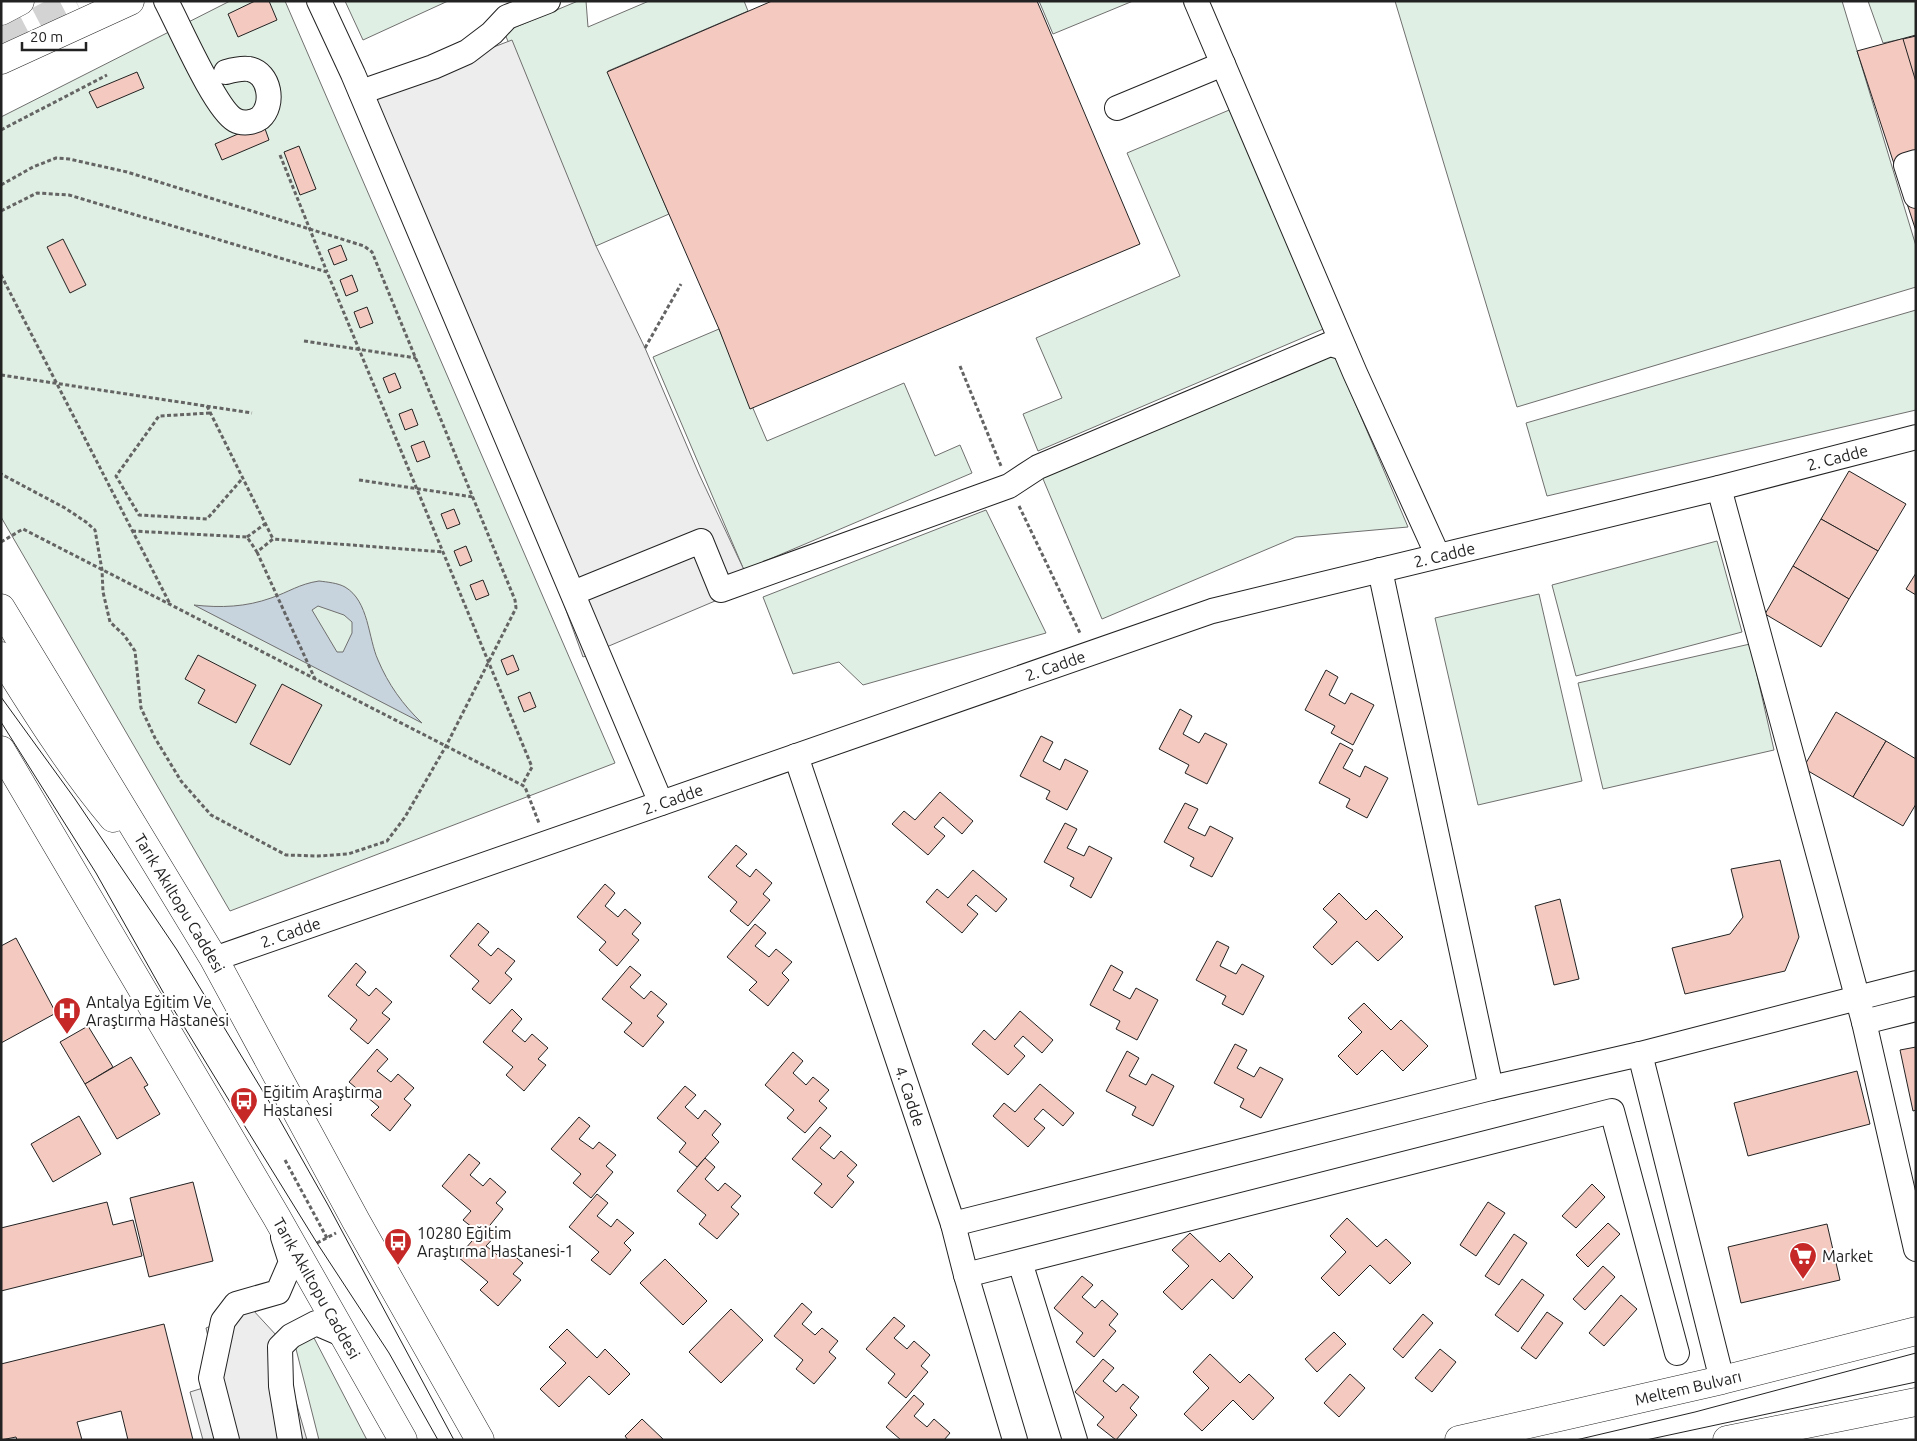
<svg xmlns="http://www.w3.org/2000/svg" width="1917" height="1441" viewBox="0 0 1917 1441" font-family="Ubuntu,sans-serif">
<rect width="100%" height="100%" fill="#fff"/>
<g fill="#e0efe3" stroke="#6f6f6f">
<polygon points="230,1 285,1 615,763 230,911 1,517 1,117"/>
<polygon points="345,1 448,1 363,40"/>
<polygon points="578,1 586,1 588,27 649,1 744,1 748,11 608,71 669,214 596,246 504,32"/>
<polygon points="1039,1 1133,1 1053,34"/>
<polygon points="1395,1 1842,1 1916,246 1916,287 1517,407"/>
<polygon points="1868,1 1916,1 1916,82 1902,39 1883,43"/>
<polygon points="1234,108 1328,327 1038,451 1023,414 1062,398 1036,338 1180,276 1127,153"/>
<polygon points="1916,310 1916,410 1547,496 1526,423"/>
<polygon points="719,329 767,441 904,383 935,456 960,445 972,473 744,570 653,357"/>
<polygon points="1330,344 1408,527 1296,537 1102,619 1038,467"/>
<polygon points="986,510 1046,633 863,685 839,662 793,674 763,597"/>
<polygon points="1717,541 1742,632 1576,676 1552,585"/>
<polygon points="1539,594 1582,781 1478,805 1435,618"/>
<polygon points="1750,644 1774,750 1603,789 1578,683"/>
<polygon points="313,1336 367,1440 319,1440 295,1345"/>
</g>
<g fill="#ededed" stroke="#6f6f6f">
<polygon points="512,40 596,246 645,348 699,474 744,570 748,587 583,657 491,403 358,99"/>
<polygon points="252,1309 277,1336 307,1440 203,1440 190,1392 219,1383 206,1328"/>
</g>
<path fill="#c7d3dd" stroke="#6f6f6f" fill-rule="evenodd" d="M 319,581 C 327,582 338,583 345,587 C 369,601 368,638 378,660 C 388,684 403,705 422,723 L 194,605 C 221,608 246,607 271,598 C 289,592 299,584 319,581 ZM 318,606 L 344,615 L 352,622 L 352,633 L 343,652 L 337,652 L 312,610 Z"/>
<g fill="#f3c9c0" stroke="#222">
<polygon points="255,1 269,1 277,20 238,37 228,14"/>
<polygon points="772,1 1037,1 1140,244 750,409 719,329 607,72"/>
<polygon points="1916,35 1916,231 1857,51"/>
<polygon points="1916,36 1916,82 1903,39"/>
<polygon points="137,72 144,88 97,108 89,92"/>
<polygon points="263,123 269,140 222,160 215,144"/>
<polygon points="299,146 316,189 300,195 284,152"/>
<polygon points="63,239 86,285 70,293 47,247"/>
<polygon points="341,245 347,260 334,265 328,250"/>
<polygon points="352,275 358,291 346,296 340,280"/>
<polygon points="367,307 373,323 360,328 354,312"/>
<polygon points="395,373 401,388 389,393 383,378"/>
<polygon points="412,409 418,425 405,430 399,414"/>
<polygon points="424,441 430,457 417,462 411,446"/>
<polygon points="1849,471 1906,504 1878,551 1821,519"/>
<polygon points="454,509 460,524 447,529 441,514"/>
<polygon points="1821,519 1878,551 1849,599 1793,566"/>
<polygon points="466,546 472,561 460,566 454,551"/>
<polygon points="1793,566 1849,599 1821,647 1765,614"/>
<polygon points="1916,573 1916,595 1906,589"/>
<polygon points="483,580 489,595 476,600 470,585"/>
<polygon points="198,655 256,685 236,723 198,703 205,690 185,679"/>
<polygon points="513,655 519,670 507,675 501,660"/>
<polygon points="1326,670 1338,677 1329,695 1345,704 1351,693 1374,705 1353,745 1331,733 1335,726 1305,710"/>
<polygon points="282,684 322,705 290,765 250,744"/>
<polygon points="530,692 536,707 524,712 518,697"/>
<polygon points="1180,709 1192,716 1183,734 1199,743 1205,733 1227,744 1207,784 1185,773 1189,765 1159,749"/>
<polygon points="1836,712 1886,741 1853,797 1803,768"/>
<polygon points="1041,736 1053,742 1043,761 1060,770 1065,759 1088,771 1067,810 1046,799 1050,791 1020,776"/>
<polygon points="1886,741 1916,759 1916,804 1903,826 1853,797"/>
<polygon points="1340,743 1353,750 1343,768 1360,777 1365,766 1388,778 1367,818 1346,807 1350,799 1319,783"/>
<polygon points="940,792 973,821 962,834 943,817 934,827 945,836 928,855 892,824 904,811 915,820"/>
<polygon points="1185,803 1198,809 1188,828 1205,836 1210,826 1233,838 1212,877 1190,866 1194,858 1164,842"/>
<polygon points="1065,823 1077,829 1067,848 1084,856 1089,846 1112,858 1091,898 1070,886 1074,878 1044,862"/>
<polygon points="736,845 747,854 736,866 750,877 756,869 772,883 763,894 770,900 748,926 730,911 737,902 708,877"/>
<polygon points="1780,860 1799,937 1785,971 1685,994 1672,948 1730,934 1743,917 1731,869"/>
<polygon points="973,870 1007,899 996,912 976,895 967,905 978,914 962,933 926,902 937,889 948,898"/>
<polygon points="605,884 615,893 605,906 618,917 625,909 641,923 632,934 639,940 617,966 599,950 606,942 577,917"/>
<polygon points="1339,893 1366,920 1376,910 1403,937 1378,961 1357,941 1332,965 1313,947 1337,922 1323,909"/>
<polygon points="1560,899 1579,979 1554,985 1535,906"/>
<polygon points="478,923 489,932 478,945 491,956 498,948 515,961 505,973 512,979 490,1004 472,989 479,981 450,956"/>
<polygon points="755,924 766,933 755,946 769,957 776,949 792,962 782,973 789,980 768,1006 749,990 757,982 727,957"/>
<polygon points="16,938 56,1013 1,1043 1,946"/>
<polygon points="1217,941 1229,947 1220,966 1236,974 1242,964 1264,976 1243,1015 1222,1004 1226,996 1196,980"/>
<polygon points="356,963 366,972 356,985 369,996 376,988 392,1002 382,1013 390,1019 368,1044 350,1029 357,1020 328,996"/>
<polygon points="1111,965 1123,972 1113,990 1130,999 1136,988 1158,1000 1137,1040 1116,1029 1120,1021 1090,1005"/>
<polygon points="630,966 641,975 630,987 644,999 651,991 667,1004 657,1016 664,1022 643,1047 624,1032 632,1023 602,999"/>
<polygon points="1364,1003 1391,1030 1401,1020 1428,1046 1403,1071 1382,1050 1357,1075 1338,1056 1362,1032 1348,1018"/>
<polygon points="512,1009 522,1019 512,1031 525,1042 532,1034 548,1048 538,1059 546,1065 524,1091 506,1075 513,1067 483,1042"/>
<polygon points="1020,1011 1053,1040 1042,1053 1023,1036 1014,1046 1025,1056 1008,1075 972,1044 984,1030 995,1040"/>
<polygon points="88,1026 113,1067 85,1084 60,1042"/>
<polygon points="1235,1044 1247,1050 1237,1068 1254,1077 1260,1067 1283,1079 1261,1118 1240,1107 1244,1099 1214,1083"/>
<polygon points="1916,1047 1916,1110 1913,1111 1900,1050"/>
<polygon points="377,1049 388,1059 377,1071 391,1082 398,1074 414,1088 404,1099 411,1105 390,1131 371,1115 379,1107 349,1082"/>
<polygon points="1127,1051 1139,1058 1129,1076 1146,1085 1152,1074 1174,1086 1153,1126 1132,1115 1136,1107 1106,1091"/>
<polygon points="793,1052 803,1061 793,1073 806,1085 813,1077 829,1090 819,1101 827,1108 805,1133 787,1118 794,1110 765,1085"/>
<polygon points="131,1057 148,1085 144,1087 160,1114 117,1139 85,1084"/>
<polygon points="1857,1071 1870,1124 1748,1156 1734,1103"/>
<polygon points="1040,1084 1074,1113 1063,1126 1043,1109 1034,1119 1045,1128 1028,1147 993,1116 1004,1103 1015,1112"/>
<polygon points="685,1086 696,1095 685,1107 698,1119 705,1110 721,1124 712,1135 719,1142 697,1167 679,1152 686,1143 657,1118"/>
<polygon points="79,1116 101,1154 53,1182 31,1144"/>
<polygon points="579,1117 590,1126 579,1139 593,1149 599,1142 616,1155 606,1166 613,1172 591,1198 573,1183 581,1174 551,1149"/>
<polygon points="820,1127 831,1136 820,1148 834,1159 841,1151 857,1165 847,1176 854,1182 832,1208 814,1193 822,1184 792,1159"/>
<polygon points="469,1154 480,1163 470,1175 483,1186 490,1178 506,1192 496,1203 503,1209 482,1235 463,1220 471,1211 442,1186"/>
<polygon points="705,1158 715,1167 705,1179 718,1191 725,1183 741,1196 731,1207 739,1214 717,1239 699,1224 706,1215 677,1191"/>
<polygon points="193,1182 213,1261 149,1277 130,1198"/>
<polygon points="1592,1184 1605,1197 1576,1228 1562,1216"/>
<polygon points="597,1194 608,1203 597,1216 611,1227 617,1219 634,1233 624,1243 631,1250 610,1275 591,1260 599,1252 569,1227"/>
<polygon points="107,1202 113,1225 133,1220 142,1256 1,1291 1,1228"/>
<polygon points="1488,1202 1505,1213 1476,1256 1460,1245"/>
<polygon points="1347,1218 1377,1247 1386,1239 1411,1263 1390,1284 1370,1265 1339,1296 1321,1278 1346,1252 1330,1236"/>
<polygon points="1608,1223 1620,1234 1588,1267 1576,1255"/>
<polygon points="1827,1224 1840,1280 1741,1303 1728,1247"/>
<polygon points="486,1225 497,1234 486,1246 500,1257 506,1249 523,1263 513,1274 521,1280 498,1306 480,1290 488,1282 458,1257"/>
<polygon points="1190,1233 1220,1262 1229,1253 1253,1277 1233,1299 1212,1279 1182,1310 1163,1292 1189,1266 1172,1250"/>
<polygon points="1514,1234 1527,1243 1499,1285 1485,1276"/>
<polygon points="665,1259 707,1301 683,1325 640,1283"/>
<polygon points="1603,1266 1615,1277 1585,1310 1573,1299"/>
<polygon points="1082,1276 1093,1285 1082,1297 1095,1308 1102,1300 1118,1314 1109,1325 1116,1331 1094,1357 1076,1342 1083,1333 1054,1308"/>
<polygon points="1522,1279 1544,1295 1518,1332 1495,1315"/>
<polygon points="1621,1295 1637,1309 1604,1346 1589,1333"/>
<polygon points="802,1303 812,1312 802,1324 815,1335 822,1328 838,1341 829,1352 836,1358 814,1384 796,1369 803,1360 774,1336"/>
<polygon points="731,1309 763,1340 721,1383 689,1352"/>
<polygon points="1547,1312 1563,1323 1536,1359 1521,1348"/>
<polygon points="1423,1314 1433,1323 1403,1358 1393,1349"/>
<polygon points="894,1317 905,1326 894,1338 907,1349 914,1341 930,1355 921,1366 928,1372 906,1398 888,1383 895,1374 866,1349"/>
<polygon points="164,1324 193,1440 128,1440 121,1411 77,1422 82,1440 17,1440 16,1437 1,1440 1,1364"/>
<polygon points="567,1329 597,1358 605,1349 630,1374 609,1395 589,1376 559,1407 540,1389 566,1363 549,1347"/>
<polygon points="1334,1332 1346,1344 1317,1372 1305,1359"/>
<polygon points="1440,1349 1456,1362 1432,1392 1415,1378"/>
<polygon points="1210,1354 1240,1383 1249,1374 1274,1398 1253,1420 1233,1400 1202,1431 1184,1414 1209,1388 1193,1372"/>
<polygon points="1103,1359 1114,1368 1103,1381 1116,1392 1123,1384 1139,1397 1130,1408 1137,1415 1116,1440 1097,1425 1104,1417 1075,1392"/>
<polygon points="1350,1374 1365,1388 1339,1417 1324,1403"/>
<polygon points="914,1395 924,1404 914,1416 927,1427 934,1419 950,1433 944,1440 901,1440 886,1427"/>
<polygon points="642,1419 664,1440 628,1440 625,1436"/>
</g>
<g fill="none" stroke-linecap="round" stroke-linejoin="round">
<polyline stroke="#d3d3d3" stroke-width="28" stroke-dasharray="28 14" stroke-linecap="butt" points="1,40 76,1"/>
<defs>
<g id="minor">
<path d="M 166,1 C 179,25 215,109 235,120 C 242,124 253,123 260,118 C 275,105 270,73 249,69 C 242,68 233,70 226,72"/>
<polyline points="319,1 353,74 661,803"/>
<polyline points="1196,1 1355,373 1438,556"/>
<polyline points="361,92 433,67 467,52 492,33 507,17 548,1"/>
<polyline points="1117,108 1223,64"/>
<polyline points="1916,162 1906,165 1916,196"/>
<polyline points="1719,488 1864,1022 1916,1249"/>
<polyline points="1380,570 1491,1088"/>
<polyline points="573,593 701,541 721,590 1009,486 1038,467 1330,344 1344,348"/>
<path id="s1" d="M 796,756 L 953,1224 L 966,1275 L 1015,1440"/>
<path id="s2" d="M 214,959 L 1212,611 L 1719,488 L 1916,437"/>
<polyline points="1864,1022 1916,1009"/>
<polyline points="1640,1054 1722,1380"/>
<polyline points="953,1224 1491,1088 1640,1054 1916,983"/>
<polyline points="1020,1262 1075,1440"/>
<polyline points="966,1275 1612,1111 1677,1353"/>
<polyline points="227,1440 211,1378 223,1321 236,1304 278,1292 291,1262 283,1237"/>
<polyline points="290,1440 281,1386 280,1347 291,1336 316,1323 344,1335"/>
</g>
<g id="major">
<polyline points="1,11 20,1"/>
<polyline points="1,60 130,1"/>
<path id="s3" d="M 1,608 L 214,959 L 356,1221 L 480,1440"/>
<path d="M 1,656 C 36,712 71,768 113,818"/>
<path id="s4" d="M 1,750 L 276,1216 L 403,1440"/>
<path id="s5" d="M 1459,1440 L 1722,1380 L 1916,1331"/>
<polyline points="1727,1440 1916,1402"/>
</g>
</defs>
<use href="#minor" stroke="#222" stroke-width="26"/>
<use href="#major" stroke="#222" stroke-width="29"/>
<g stroke="#646464" stroke-width="3" stroke-dasharray="4 2.5" stroke-linecap="butt">
<polyline points="1,130 107,75"/>
<polyline points="280,155 327,272"/>
<polyline points="1,185 33,167 56,158 69,159 127,172 364,246 372,252 515,600 516,608 446,746 405,817 387,841 348,854 318,856 286,855 211,815 181,781 155,738 141,708 135,651 124,635 110,622 103,592 102,570 95,530 86,522 65,508 1,474"/>
<polyline points="1,211 37,193 69,195 327,272 532,767 522,785"/>
<polyline points="1,275 170,604"/>
<polyline points="304,341 416,358"/>
<polyline points="645,348 681,284"/>
<polyline points="960,366 1001,466"/>
<polyline points="1,375 252,413"/>
<polyline points="207,406 273,539"/>
<polyline points="210,413 159,416 116,476 139,515 207,519 242,479"/>
<polyline points="359,480 473,497"/>
<polyline points="1019,506 1080,633"/>
<polyline points="132,531 247,537 257,552 273,539 443,552"/>
<polyline points="247,537 265,524"/>
<polyline points="1,542 23,529 522,785 525,787 539,823"/>
<polyline points="257,552 315,679"/>
<polyline points="285,1160 327,1238"/>
<polyline points="317,1243 336,1233"/>
</g>
<use href="#minor" stroke="#fff" stroke-width="24"/>
<use href="#major" stroke="#fff" stroke-width="28"/>
<g stroke="#222" stroke-width="1">
<polyline points="1,697 75,799 177,950 273,1108 328,1205 454,1440"/>
<polyline points="1,722 96,873 163,992 244,1125 317,1243 389,1353 438,1440"/>
<polyline points="1576,1440 1695,1412 1916,1353"/>
<polyline points="1646,1440 1916,1382"/>
</g>
</g>
<defs>
<symbol id="hospital-pin" viewBox="-11 -11 22 30"><path d="M0 17L-7.5 6A9.5 9.5 0 1 1 7.5 6Z" fill="#c62828" stroke="#fff"/><path d="M-5-5h3v3.5h4V-5h3V5h-3V1.5h-4V5h-3Z" fill="#fff"/></symbol>
<symbol id="bus-pin" viewBox="-11 -11 22 30"><path d="M0 17L-7.5 6A9.5 9.5 0 1 1 7.5 6Z" fill="#c62828" stroke="#fff"/><path d="M-5-6H5V4H4V6H2V4H-2V6H-4V4H-5ZM-3.5-4V0h7V-4ZM-3.5 1.2v1.5H-2V1.2ZM2 1.2v1.5H3.5V1.2Z" fill="#fff"/></symbol>
<symbol id="supermarket-pin" viewBox="-11 -11 22 30"><path d="M0 17L-7.5 6A9.5 9.5 0 1 1 7.5 6Z" fill="#c62828" stroke="#fff"/><path d="M-6-5.5h2.5l.6 2H6L4.5 2H-2.5L-4.4-4H-6ZM-1.5 3.2a1.3 1.3 0 1 0 .1 0ZM3 3.2a1.3 1.3 0 1 0 .1 0Z" fill="#fff"/></symbol>
</defs>
<g fill-rule="evenodd">
<use href="#hospital-pin" x="51" y="995" width="32" height="43"/>
<use href="#bus-pin" x="228" y="1085" width="32" height="43"/>
<use href="#bus-pin" x="382" y="1226" width="32" height="43"/>
<use href="#supermarket-pin" x="1787" y="1240" width="32" height="43"/>
</g>
<g text-anchor="middle" dominant-baseline="central" stroke-width="4" stroke-linejoin="round" paint-order="stroke">
<g font-size="16" fill="#222" stroke="#fff">
<text stroke="none"><textPath href="#s2" startOffset="1701">2. Cadde</textPath></text>
<text stroke="none"><textPath href="#s2" startOffset="1296">2. Cadde</textPath></text>
<text stroke="none"><textPath href="#s2" startOffset="891">2. Cadde</textPath></text>
<text stroke="none"><textPath href="#s2" startOffset="486">2. Cadde</textPath></text>
<text stroke="none"><textPath href="#s3" startOffset="345">Tarık Akıltopu Caddesi</textPath></text>
<text stroke="none"><textPath href="#s2" startOffset="81">2. Cadde</textPath></text>
<text stroke="none"><textPath href="#s1" startOffset="359">4. Cadde</textPath></text>
<text stroke="none"><textPath href="#s4" startOffset="624">Tarık Akıltopu Caddesi</textPath></text>
<text stroke="none"><textPath href="#s5" startOffset="235">Meltem Bulvarı</textPath></text>
</g>
<g font-size="16" fill="#222" stroke="#fff" text-anchor="start">
<text x="86" y="1002">Antalya Eğitim Ve<tspan x="86" dy="18">Araştırma Hastanesi</tspan></text>
<text x="263" y="1092">Eğitim Araştırma<tspan x="263" dy="18">Hastanesi</tspan></text>
<text x="417" y="1233">10280 Eğitim<tspan x="417" dy="18">Araştırma Hastanesi-1</tspan></text>
<text x="1822" y="1256">Market</text>
</g>
</g>
<rect width="1917" height="1441" fill="none" stroke="#222222" stroke-width="5"/>
<path d="M22 42v8h64v-8" fill="none" stroke="#222222" stroke-width="2.5"/>
<text x="30" y="42" font-size="15" fill="#222222" stroke="#ffffff" stroke-width="4" paint-order="stroke">20 m</text>
</svg>
